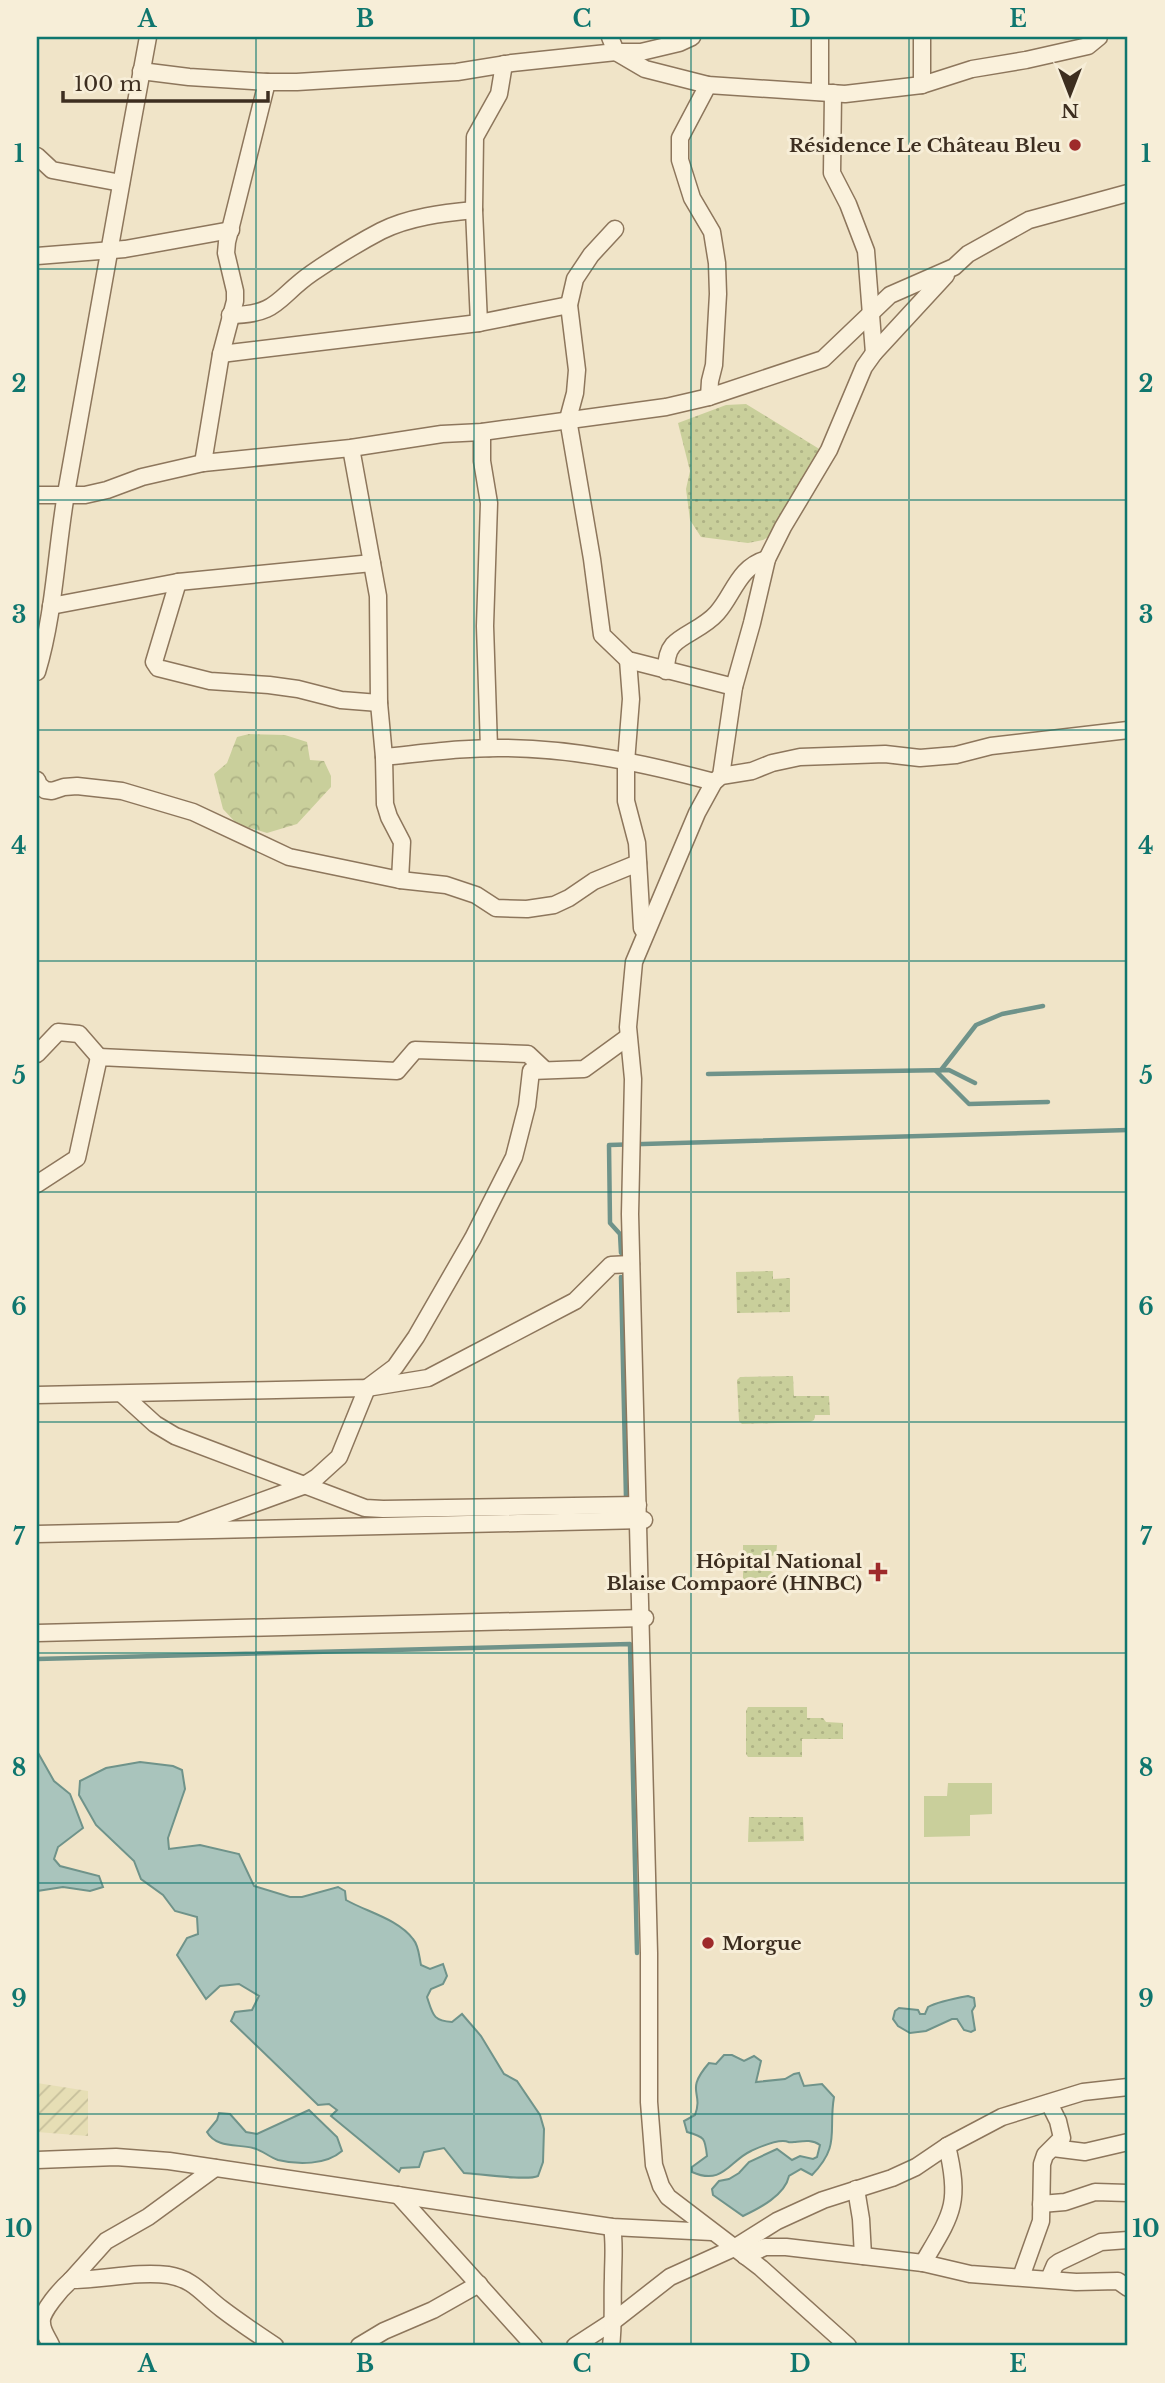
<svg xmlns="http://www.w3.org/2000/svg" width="1165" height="2383" viewBox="0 0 1165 2383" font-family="'Libre Baskerville',serif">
<defs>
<pattern id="farmland-furrows" width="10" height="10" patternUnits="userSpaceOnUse" patternTransform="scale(1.75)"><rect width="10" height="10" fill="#e6deb5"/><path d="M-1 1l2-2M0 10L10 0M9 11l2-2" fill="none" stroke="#c6bf9b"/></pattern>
<pattern id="grass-dots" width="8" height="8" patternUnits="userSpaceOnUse" patternTransform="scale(1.75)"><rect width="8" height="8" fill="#c9cf9b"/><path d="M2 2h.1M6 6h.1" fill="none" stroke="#aeb285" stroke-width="1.8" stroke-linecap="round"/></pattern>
<pattern id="forest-crowns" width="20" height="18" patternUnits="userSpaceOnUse" patternTransform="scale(1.75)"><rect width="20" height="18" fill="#c9cf9b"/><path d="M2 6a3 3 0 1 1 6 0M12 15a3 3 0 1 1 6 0" fill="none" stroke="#aeb285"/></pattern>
</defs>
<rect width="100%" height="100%" fill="#f0e4c8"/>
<polygon fill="url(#farmland-furrows)" points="37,2083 88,2091 88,2136 37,2132"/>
<g fill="url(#grass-dots)">
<polygon points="746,404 821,450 779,531 763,540 748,543 701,537 690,520 686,489 690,471 678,423 726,405"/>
<polygon points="773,1271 773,1279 790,1278 790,1312 737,1313 736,1272"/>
<polygon points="793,1376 794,1396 829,1396 830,1415 815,1415 814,1420 810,1422 742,1424 739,1421 737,1380 740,1377"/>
<polygon points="743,1545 777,1545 776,1555 771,1556 766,1561 767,1569 776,1574 776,1584 743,1585"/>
<polygon points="748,1707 807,1707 807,1718 823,1718 826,1722 843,1723 843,1739 802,1739 802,1757 748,1757 746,1754 746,1711"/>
<polygon points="749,1817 803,1817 804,1841 748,1842"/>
</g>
<polygon fill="url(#forest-crowns)" points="249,734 285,735 307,742 310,760 324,761 331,776 331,787 297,824 267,833 237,824 223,809 214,774 227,763 237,737"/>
<polygon fill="#c9cf9b" points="948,1783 992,1783 992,1814 970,1815 970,1836 924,1837 924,1796 947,1796"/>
<g fill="#a9c4bc" stroke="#6f938a" stroke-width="2">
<polygon points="37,1751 54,1781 70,1794 83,1828 58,1847 54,1859 60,1866 99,1876 103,1887 90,1891 63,1887 37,1891"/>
<path d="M 140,1762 L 173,1766 L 182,1770 L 185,1789 L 168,1838 L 169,1849 L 200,1845 L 239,1854 L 254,1886 L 290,1897 L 302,1897 L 338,1887 L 345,1891 L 346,1900 C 367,1912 398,1919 413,1939 C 419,1946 419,1956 421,1965 L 430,1969 L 443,1964 L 447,1976 L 443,1984 L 431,1989 L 427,1997 C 433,2015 433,2021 452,2022 L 462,2014 L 481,2036 L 504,2074 L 517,2081 L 540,2115 L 544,2129 L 543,2162 L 538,2176 C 527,2181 480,2174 464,2173 L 444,2148 L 424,2152 L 419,2167 L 401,2168 L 399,2172 L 331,2116 L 337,2110 L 329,2104 L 318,2105 L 231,2021 L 235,2012 L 252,2010 L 259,1996 L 239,1984 L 220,1986 L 206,1999 L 177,1955 L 187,1938 L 198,1934 L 197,1917 L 175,1911 L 163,1895 L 141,1879 L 134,1861 L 96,1825 L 79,1795 L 80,1781 L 106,1768 Z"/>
<path d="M 968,1996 L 974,1998 L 975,2006 L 972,2011 L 975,2030 L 971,2032 L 964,2030 L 957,2019 L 952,2019 L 926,2031 L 910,2033 L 898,2026 L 893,2019 L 895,2011 L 899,2008 L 918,2010 L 920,2014 L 925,2014 L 928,2007 C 937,2002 957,1998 968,1996 Z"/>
<path d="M 724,2055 L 732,2055 L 744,2061 L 754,2056 L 761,2061 L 756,2082 L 785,2079 L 794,2074 L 799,2073 L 804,2086 L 822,2084 L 834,2097 C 828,2132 841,2145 812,2175 L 801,2169 L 789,2176 C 785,2195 760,2208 743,2216 L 713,2195 L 712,2189 L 719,2181 L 729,2179 L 739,2173 L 749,2162 L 777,2149 L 792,2160 L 800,2156 L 813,2159 L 817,2157 L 820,2145 C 812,2139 803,2141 794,2142 C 785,2143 791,2141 783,2141 C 772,2141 760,2147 751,2151 C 729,2161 723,2186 692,2172 L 692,2167 L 707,2156 C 705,2138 705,2137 687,2132 L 684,2121 L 695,2115 C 704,2091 684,2092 709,2063 L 716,2064 Z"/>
<path d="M 309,2110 L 337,2137 L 342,2151 C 326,2165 298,2165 278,2160 C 269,2157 262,2150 253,2148 C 237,2144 216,2148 207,2132 L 217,2120 L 219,2113 L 230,2114 L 246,2132 L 257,2134 Z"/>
</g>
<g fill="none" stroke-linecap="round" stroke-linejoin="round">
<g stroke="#6f938a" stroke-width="4.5">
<polyline points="941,1070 976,1025 1002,1014 1043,1006"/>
<polyline points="936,1071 969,1104 1048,1102"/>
<polyline points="708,1074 949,1070 975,1083"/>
<polyline points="621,1253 620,1234 610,1223 609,1145 1128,1130"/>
<polyline points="621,1277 626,1498"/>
<polyline points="37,1659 630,1644 637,1953"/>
</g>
<defs>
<g id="minor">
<polyline points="610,37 616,52 645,69 708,85 845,94 922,85 972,69 1026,60 1088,46 1099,37"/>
<polyline points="820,37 820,92"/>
<polyline points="141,71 189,77 267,82 297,82 457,72 512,63 616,52 641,52 679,43 692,37"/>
<polyline points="708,85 680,138 680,160 692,198 712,232 717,263 718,294 714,365 710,381 709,397"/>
<polyline points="922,85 922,37"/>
<polyline points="833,93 832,173 848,204 866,251 874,353"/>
<polyline points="37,156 52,170 121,183"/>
<polyline points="615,229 591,255 575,279 569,305 577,370 575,393 568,419 592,559 602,635 628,660 734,687"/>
<polyline points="37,256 125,249 231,230"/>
<path d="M 230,315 C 279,315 277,297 312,273 C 334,258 358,243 381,231 C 409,217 443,213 474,210"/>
<polyline points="479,323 474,210 475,137 499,94 504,64"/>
<polyline points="221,354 479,323 569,305"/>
<polyline points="482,432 482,461 489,503 485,626 489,748"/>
<polyline points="351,448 378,596 379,703 384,757 385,804 389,817 402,842 400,880"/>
<polyline points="203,463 221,354 235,301 235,291 226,253 227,242 267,82"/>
<polyline points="37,495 85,495 107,490 142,477 203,463 351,448 442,434 482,432 666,407 709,397 823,359 890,295 954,267 968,254 1029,220 1128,193"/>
<polyline points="178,582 154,662 158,668 210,681 269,685 298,689 341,700 379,703"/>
<polyline points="51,606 178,582 372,563"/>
<polyline points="628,660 631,699 626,762 626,801 637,843 642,928 645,933"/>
<path d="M 666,671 C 666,662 667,652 673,645 C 683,634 704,628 717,613 C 734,594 738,567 767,559"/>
<path d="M 37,672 C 55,612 56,549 67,488 C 94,337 120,187 148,37"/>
<path d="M 384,757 C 425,753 466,747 507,748 C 577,749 647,764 714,782"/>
<polyline points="721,776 734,687 752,623 767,559 783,527 829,450 864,367 874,353 946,275"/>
<polyline points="37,780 39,785 45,790 52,791 64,787 77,786 122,791 193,812 289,857 400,880 446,885 476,895 496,908 527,909 554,905 569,898 594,881 638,863"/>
<polyline points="37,1054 58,1032 79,1034 99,1057"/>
<polyline points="37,1184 77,1158 99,1057 397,1071 415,1050 528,1054 545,1070"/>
<polyline points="122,1394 155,1424 175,1436 365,1508 383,1509 638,1505"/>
<polyline points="37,1395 367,1388 428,1378 575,1301 611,1265 631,1264"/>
<polyline points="182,1530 303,1486 317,1477 339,1457 367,1388 395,1367 416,1337 473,1238 514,1157 527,1106 531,1071 584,1069 628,1037"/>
<polyline points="37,1534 644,1520"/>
<polyline points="37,1633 645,1618"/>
<polyline points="1053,2148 1085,2152 1128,2142"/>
<polyline points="37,2160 116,2157 169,2161 612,2227 712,2232"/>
<polyline points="856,2189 861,2219 863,2256"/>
<polyline points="398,2195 534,2346"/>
<polyline points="1041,2204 1065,2202 1095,2192 1128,2193"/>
<polyline points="745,2256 765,2247 786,2247 923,2263 970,2274 1076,2282 1118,2281 1128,2288"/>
<path d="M 923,2263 C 952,2214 961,2204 947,2146"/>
<polyline points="1021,2277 1041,2221 1042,2164 1045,2155 1062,2138 1058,2121 1049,2103"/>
<polyline points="1049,2279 1055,2265 1059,2262 1101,2242 1128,2240"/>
<polyline points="71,2280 106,2241 148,2217 215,2168"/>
<path d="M 51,2345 C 48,2338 42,2331 42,2323 C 40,2312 62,2288 71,2280 C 103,2280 136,2271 168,2275 C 194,2279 203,2295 222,2309 C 239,2322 257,2334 275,2346"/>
<polyline points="359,2346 384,2331 433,2310 479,2284"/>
<polyline points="575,2346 615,2320 670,2277 734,2248 777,2221 823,2200 892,2178 916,2167 947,2146 1002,2117 1083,2092 1128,2087"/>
<path d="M 611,2346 C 614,2323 612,2302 613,2278 C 613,2260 615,2244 612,2227"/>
<polyline points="848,2346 761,2268 668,2197 661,2186 654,2165 649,2102 649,1953 630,1214 633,1079 628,1027 634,962 697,813 714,782 721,776 752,771 772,763 800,757 885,754 920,758 956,755 991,746 1128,730"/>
</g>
</defs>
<use href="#minor" stroke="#8d765c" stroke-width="19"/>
<use href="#minor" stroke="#faf1dc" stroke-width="16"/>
</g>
<path fill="none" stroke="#0f766e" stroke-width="2" stroke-opacity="0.55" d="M 256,37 L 256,2346M 474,37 L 474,2346M 691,37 L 691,2346M 909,37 L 909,2346M 37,269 L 1128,269M 37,500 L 1128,500M 37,730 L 1128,730M 37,961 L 1128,961M 37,1192 L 1128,1192M 37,1422 L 1128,1422M 37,1653 L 1128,1653M 37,1883 L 1128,1883M 37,2114 L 1128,2114"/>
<g fill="#9e2a2b" stroke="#f7eed8" stroke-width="2.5">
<circle cx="1075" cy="145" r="7"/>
<path d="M874.5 1561.5h7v7h7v7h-7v7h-7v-7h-7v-7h7z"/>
<circle cx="708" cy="1943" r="7"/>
</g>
<g text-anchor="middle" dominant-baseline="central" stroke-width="6" stroke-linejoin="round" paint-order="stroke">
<g font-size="19" font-weight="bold" fill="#3d2e20" stroke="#f7eed8" text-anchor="end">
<text x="1061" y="145">Résidence Le Château Bleu</text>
<text x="862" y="1561">Hôpital National<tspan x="862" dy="22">Blaise Compaoré (HNBC)</tspan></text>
<text x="722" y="1943" text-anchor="start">Morgue</text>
</g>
</g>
<rect width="1165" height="2383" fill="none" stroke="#f7eed8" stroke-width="77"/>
<g transform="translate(1070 94) rotate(180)" stroke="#f7eed8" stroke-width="5" paint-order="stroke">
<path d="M0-5L12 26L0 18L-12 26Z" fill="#3d2e20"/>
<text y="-10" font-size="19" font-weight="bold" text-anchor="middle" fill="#3d2e20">N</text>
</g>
<path d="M63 91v10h205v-10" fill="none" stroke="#3d2e20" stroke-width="3.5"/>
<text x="74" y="91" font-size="21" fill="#3d2e20" stroke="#f7eed8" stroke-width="5" paint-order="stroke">100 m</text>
<rect x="38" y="38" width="1088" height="2306" fill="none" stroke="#0f766e" stroke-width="2.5"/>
<g font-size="23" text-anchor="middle" font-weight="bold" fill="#0f766e">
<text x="147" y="27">A</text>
<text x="365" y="27">B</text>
<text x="582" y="27">C</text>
<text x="800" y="27">D</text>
<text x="1018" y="27">E</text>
<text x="19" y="162">1</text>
<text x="1146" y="162">1</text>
<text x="19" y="392">2</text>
<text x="1146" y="392">2</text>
<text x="19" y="623">3</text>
<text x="1146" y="623">3</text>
<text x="19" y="854">4</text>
<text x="1146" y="854">4</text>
<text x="19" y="1084">5</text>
<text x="1146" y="1084">5</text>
<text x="19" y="1315">6</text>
<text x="1146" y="1315">6</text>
<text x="19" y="1545">7</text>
<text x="1146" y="1545">7</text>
<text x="19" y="1776">8</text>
<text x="1146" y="1776">8</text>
<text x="19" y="2007">9</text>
<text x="1146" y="2007">9</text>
<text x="19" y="2237">10</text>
<text x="1146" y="2237">10</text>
<text x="147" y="2372">A</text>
<text x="365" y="2372">B</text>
<text x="582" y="2372">C</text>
<text x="800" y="2372">D</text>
<text x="1018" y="2372">E</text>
</g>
</svg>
